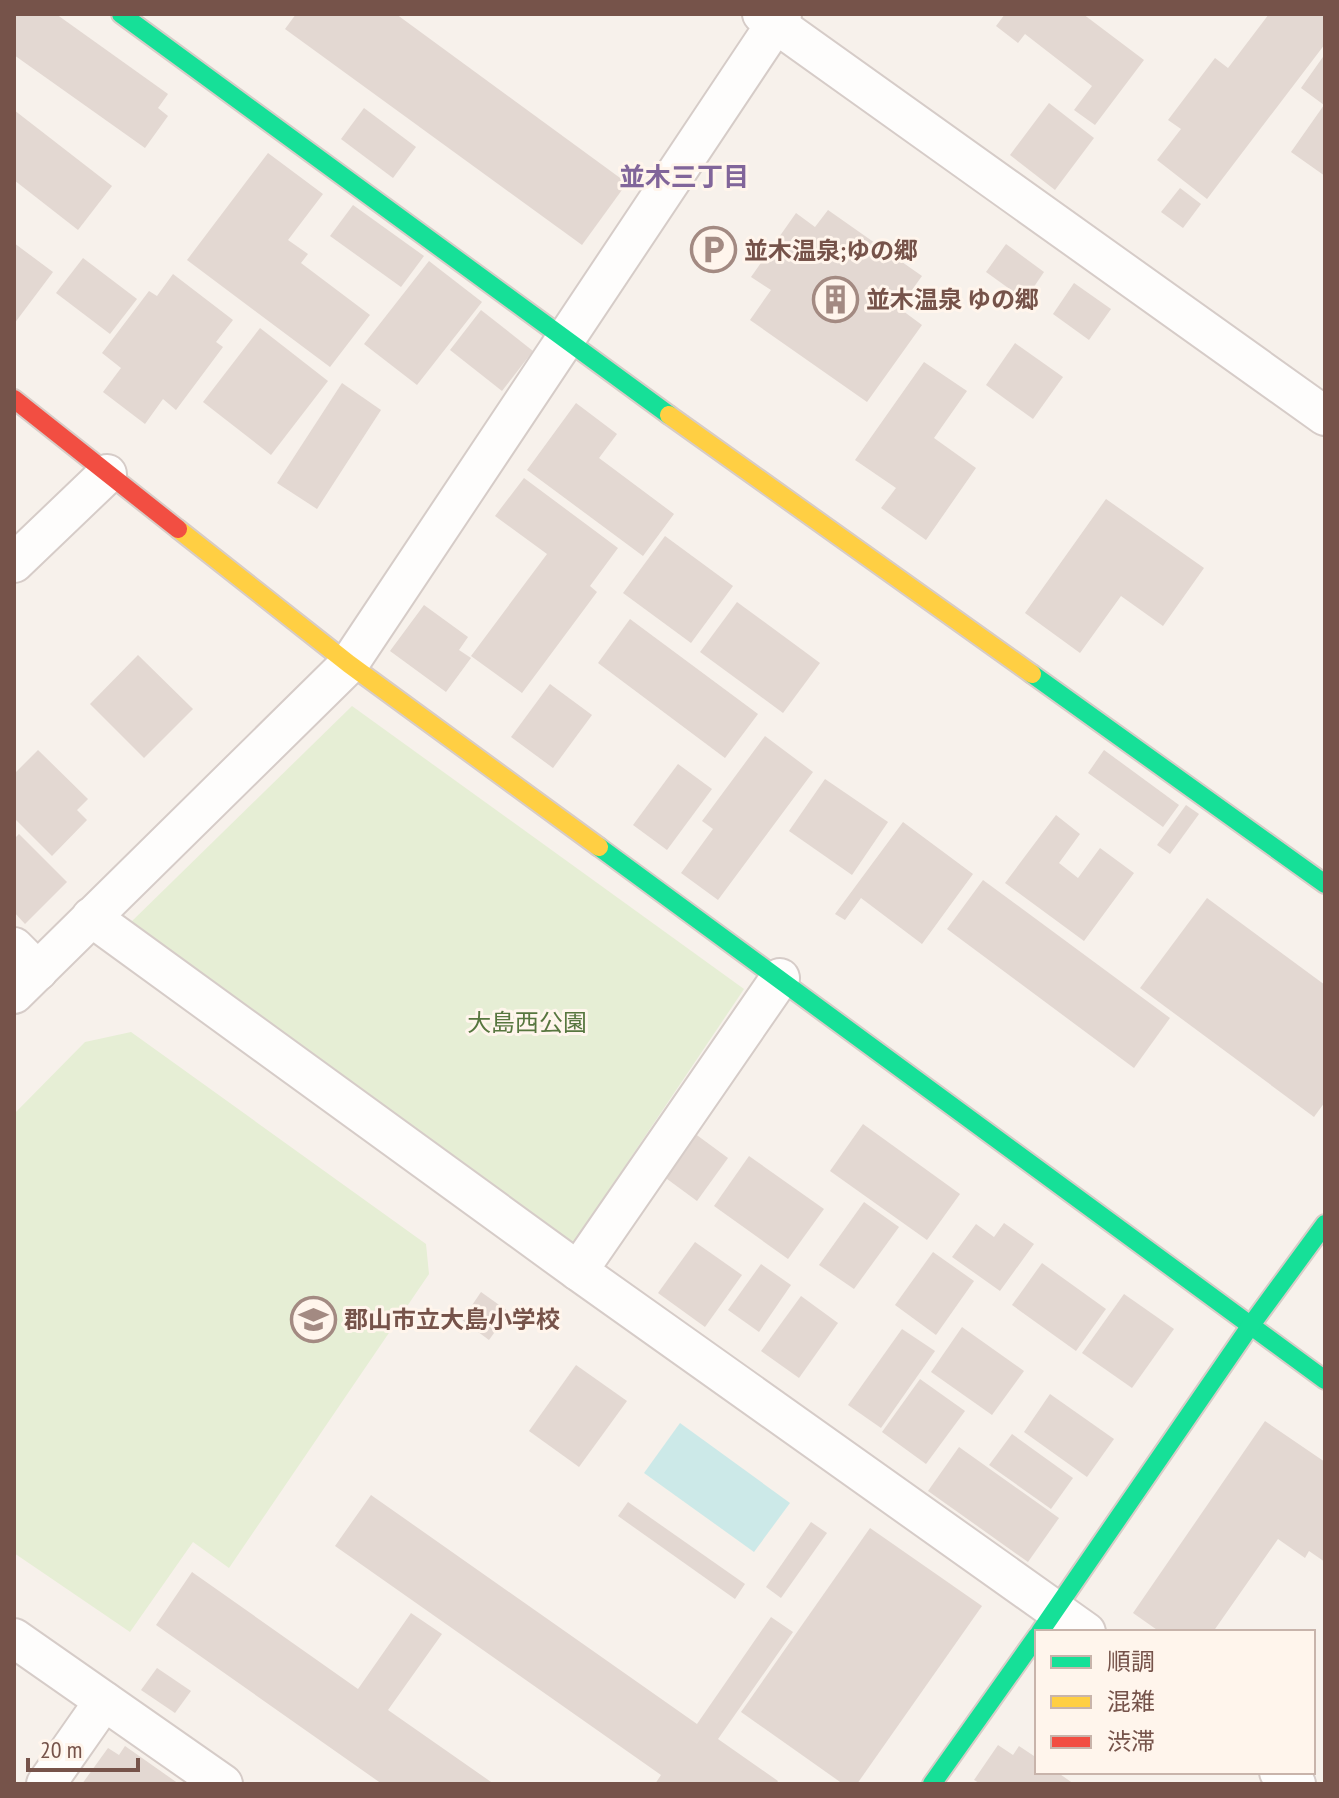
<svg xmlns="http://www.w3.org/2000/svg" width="1339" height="1798" viewBox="0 0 1339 1798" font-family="'PT Sans Narrow','Noto Sans JP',sans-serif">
<rect width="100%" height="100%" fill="#f7f1eb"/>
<g fill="#e6eed5">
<polygon points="352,706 744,989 572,1245 129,924"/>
<polygon points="131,1032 426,1244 429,1274 229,1568 193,1542 130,1632 14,1553 14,1114 85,1042"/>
</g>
<polygon fill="#cce9e8" points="680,1423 790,1503 754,1552 644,1473"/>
<g fill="#e3d8d2">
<polygon points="14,14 56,14 168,94 158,108 168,116 145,148 14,55"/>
<polygon points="296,14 396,14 627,183 582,245 285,29"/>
<polygon points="1005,14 1083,14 1144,60 1095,125 1074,110 1092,86 1025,34 1018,43 996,26"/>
<polygon points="1269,14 1325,14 1325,44 1207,199 1157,160 1181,129 1168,120 1215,58 1228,68"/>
<polygon points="1325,54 1325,176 1291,152 1324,105 1301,88"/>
<polygon points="1049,103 1094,138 1055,190 1010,155"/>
<polygon points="364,108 416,147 393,178 341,139"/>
<polygon points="14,110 112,186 78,230 14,180"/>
<polygon points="268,153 323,194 288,240 308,254 301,263 370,315 330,367 187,260"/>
<polygon points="1180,188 1201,204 1183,228 1161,212"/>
<polygon points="353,205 424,256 401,287 330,236"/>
<polygon points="828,210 922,276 899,308 922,325 867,402 750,320 771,290 751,277 796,213 815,227"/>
<polygon points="14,243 53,272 14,324"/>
<polygon points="1006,244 1044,272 1025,300 986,272"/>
<polygon points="83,258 137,299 110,334 56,293"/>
<polygon points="429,261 482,302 417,385 364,344"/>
<polygon points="173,274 233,320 216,342 223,347 176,410 163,399 145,424 103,392 121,368 102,353 149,291 157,296"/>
<polygon points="1074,283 1111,309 1089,340 1053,314"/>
<polygon points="481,310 533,351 502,391 450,350"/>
<polygon points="260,328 328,381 271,455 203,402"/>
<polygon points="1015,343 1063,377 1033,419 986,385"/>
<polygon points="924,362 967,391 934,438 976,468 926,540 881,508 896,488 855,460"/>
<polygon points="342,383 381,410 317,509 277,483"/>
<polygon points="576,403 617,434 599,458 674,514 643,556 527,470"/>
<polygon points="524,478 618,548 590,586 597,592 522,693 471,656 547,554 495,516"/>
<polygon points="1106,499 1204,568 1163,626 1121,596 1080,653 1025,613"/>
<polygon points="665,536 733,586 691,643 623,593"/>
<polygon points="737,602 820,663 783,713 700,652"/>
<polygon points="424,605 468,637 459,650 471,658 446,692 390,651"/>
<polygon points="630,619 758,714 725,758 598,663"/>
<polygon points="138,655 193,709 144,758 90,704"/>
<polygon points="550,684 592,715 553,768 511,737"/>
<polygon points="765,736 813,772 718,900 681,873 713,829 702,821"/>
<polygon points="38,750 88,799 77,810 87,820 52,856 14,818 14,774"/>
<polygon points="1104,750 1179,805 1163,827 1088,773"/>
<polygon points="678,764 712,789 667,850 633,825"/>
<polygon points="825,779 888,822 852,875 789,831"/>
<polygon points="1186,805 1199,814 1170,854 1157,845"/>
<polygon points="1056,815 1080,834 1059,863 1078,878 1100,848 1134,873 1084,941 1005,883"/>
<polygon points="903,822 973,874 922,944 861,898 845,920 835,914"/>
<polygon points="19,834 67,882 25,924 14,912 14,839"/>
<polygon points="983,880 1170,1018 1134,1068 947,929"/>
<polygon points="1207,898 1325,985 1325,1102 1314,1117 1140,988"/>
<polygon points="863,1124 960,1194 927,1240 830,1171"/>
<polygon points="694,1133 728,1158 697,1201 663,1176"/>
<polygon points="749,1156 824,1209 788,1259 714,1206"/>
<polygon points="864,1202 899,1227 854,1289 819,1265"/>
<polygon points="1004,1223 1034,1244 1000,1291 952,1257 976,1224 994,1237"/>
<polygon points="695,1242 742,1275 705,1327 658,1293"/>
<polygon points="933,1252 974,1281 936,1335 895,1305"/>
<polygon points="1042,1263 1106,1309 1076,1351 1012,1305"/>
<polygon points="761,1264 791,1285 759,1332 728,1310"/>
<polygon points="481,1292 509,1312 489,1340 462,1320"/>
<polygon points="1124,1294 1174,1329 1132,1388 1082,1353"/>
<polygon points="801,1296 838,1323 799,1378 761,1351"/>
<polygon points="962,1327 1024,1371 992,1415 931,1372"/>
<polygon points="902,1329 935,1351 881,1428 848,1405"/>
<polygon points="576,1365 627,1401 579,1467 529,1431"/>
<polygon points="920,1379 965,1411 926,1464 882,1432"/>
<polygon points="1050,1394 1114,1439 1087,1477 1024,1432"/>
<polygon points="1265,1421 1325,1462 1325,1562 1309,1551 1305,1558 1278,1539 1213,1632 1160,1632 1133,1613"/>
<polygon points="1012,1434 1073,1478 1051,1509 989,1465"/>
<polygon points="959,1447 1059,1518 1028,1562 928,1491"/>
<polygon points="371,1495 697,1724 771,1617 793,1632 718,1739 778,1781 776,1784 655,1784 661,1775 335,1546"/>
<polygon points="628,1502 745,1584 735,1599 618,1516"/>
<polygon points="811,1522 827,1533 781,1598 766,1587"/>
<polygon points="870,1528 982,1606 857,1784 843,1784 741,1712"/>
<polygon points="192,1572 358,1689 411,1613 442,1634 388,1710 494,1784 382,1784 156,1625"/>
<polygon points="157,1668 191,1691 175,1713 141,1690"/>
<polygon points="998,1745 1013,1755 1019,1746 1037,1758 1037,1772 1057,1772 1074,1784 981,1784 974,1780"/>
<polygon points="125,1746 179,1784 82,1784 108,1748 119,1755"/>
</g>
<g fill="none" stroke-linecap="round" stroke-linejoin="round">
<defs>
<g id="street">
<polyline points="762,14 1325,416"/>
<polyline points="14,563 107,474"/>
<polyline points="91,917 578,1271 1086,1632"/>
<polyline points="14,947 38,971"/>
<polyline points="14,994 349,664 782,14"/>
<polyline points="578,1271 780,978"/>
<polyline points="14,1638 223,1784"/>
<polyline points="1279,1772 1296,1784"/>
<polyline points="46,1784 104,1701"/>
</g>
<g id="fast">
<polyline points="121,14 669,415"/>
<polyline points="1032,674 1325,884"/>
<polyline points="599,847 1325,1380"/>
<polyline points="1040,1632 1251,1325 1325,1224"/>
<polyline points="932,1784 1037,1636"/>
</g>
<g id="slow">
<polyline points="669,415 1032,674"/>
<polyline points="178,529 349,664 599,847"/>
</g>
<polyline id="jam" points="14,399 178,529"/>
</defs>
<use href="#street" stroke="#d6ccc8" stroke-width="42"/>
<use href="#fast" stroke="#d7ccc7" stroke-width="22"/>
<use href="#slow" stroke="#d7ccc7" stroke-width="22"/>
<use href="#jam" stroke="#d7ccc7" stroke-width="22"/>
<use href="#street" stroke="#fefdfc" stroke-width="38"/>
<use href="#fast" stroke="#16e098" stroke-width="18"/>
<use href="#slow" stroke="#ffcf43" stroke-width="18"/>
<use href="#jam" stroke="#f24e42" stroke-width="18"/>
</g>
<defs>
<symbol id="parking-ring" viewBox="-11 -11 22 22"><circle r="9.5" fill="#fff5ec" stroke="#a38a82" stroke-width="1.5"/><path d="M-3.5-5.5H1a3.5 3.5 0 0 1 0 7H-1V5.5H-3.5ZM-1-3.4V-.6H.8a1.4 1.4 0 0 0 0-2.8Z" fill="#a38a82"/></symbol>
<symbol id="building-ring" viewBox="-11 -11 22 22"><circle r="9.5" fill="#fff5ec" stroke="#a38a82" stroke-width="1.5"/><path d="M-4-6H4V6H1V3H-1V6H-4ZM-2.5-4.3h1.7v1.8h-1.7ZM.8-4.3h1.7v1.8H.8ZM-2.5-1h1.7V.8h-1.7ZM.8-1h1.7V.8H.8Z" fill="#a38a82"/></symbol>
<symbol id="school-ring" viewBox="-11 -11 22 22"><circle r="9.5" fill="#fff5ec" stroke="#a38a82" stroke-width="1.5"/><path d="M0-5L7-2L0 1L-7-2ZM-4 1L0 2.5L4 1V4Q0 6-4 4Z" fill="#a38a82"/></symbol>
</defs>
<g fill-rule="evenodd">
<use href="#parking-ring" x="688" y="224" width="51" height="51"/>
<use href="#building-ring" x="810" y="274" width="51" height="51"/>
<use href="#school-ring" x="288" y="1294" width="51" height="51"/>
</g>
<g text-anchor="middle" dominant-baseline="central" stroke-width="6" stroke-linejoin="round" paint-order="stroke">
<g font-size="24" font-weight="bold" fill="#76534a" stroke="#fff5ec" text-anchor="start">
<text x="744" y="250">並木温泉;ゆの郷</text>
<text x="866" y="299">並木温泉 ゆの郷</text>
<text x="344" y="1319">郡山市立大島小学校</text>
</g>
<g font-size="24" fill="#57763f" stroke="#fff5ec">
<text x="527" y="1022">大島西公園</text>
</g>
<g font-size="26" font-weight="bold" fill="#81659a" stroke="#fff5ec">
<text x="684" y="176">並木三丁目</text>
</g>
</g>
<rect width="1339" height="1798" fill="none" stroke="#76534a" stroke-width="32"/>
<rect x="1035" y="1630" width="280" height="144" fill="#fff5ec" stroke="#c8b4ab" stroke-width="2"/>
<rect x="1051" y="1656" width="40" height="12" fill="#16e098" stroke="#c8b4ab" stroke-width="2"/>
<text x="1107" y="1670" font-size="24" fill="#76534a">順調</text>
<rect x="1051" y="1696" width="40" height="12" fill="#ffcf43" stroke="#c8b4ab" stroke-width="2"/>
<text x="1107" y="1710" font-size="24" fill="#76534a">混雑</text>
<rect x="1051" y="1736" width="40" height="12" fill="#f24e42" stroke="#c8b4ab" stroke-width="2"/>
<text x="1107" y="1750" font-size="24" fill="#76534a">渋滞</text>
<path d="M28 1758v12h110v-12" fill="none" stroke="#76534a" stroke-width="4"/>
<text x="40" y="1758" font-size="24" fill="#76534a" stroke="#fff5ec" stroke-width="6" paint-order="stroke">20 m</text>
</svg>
